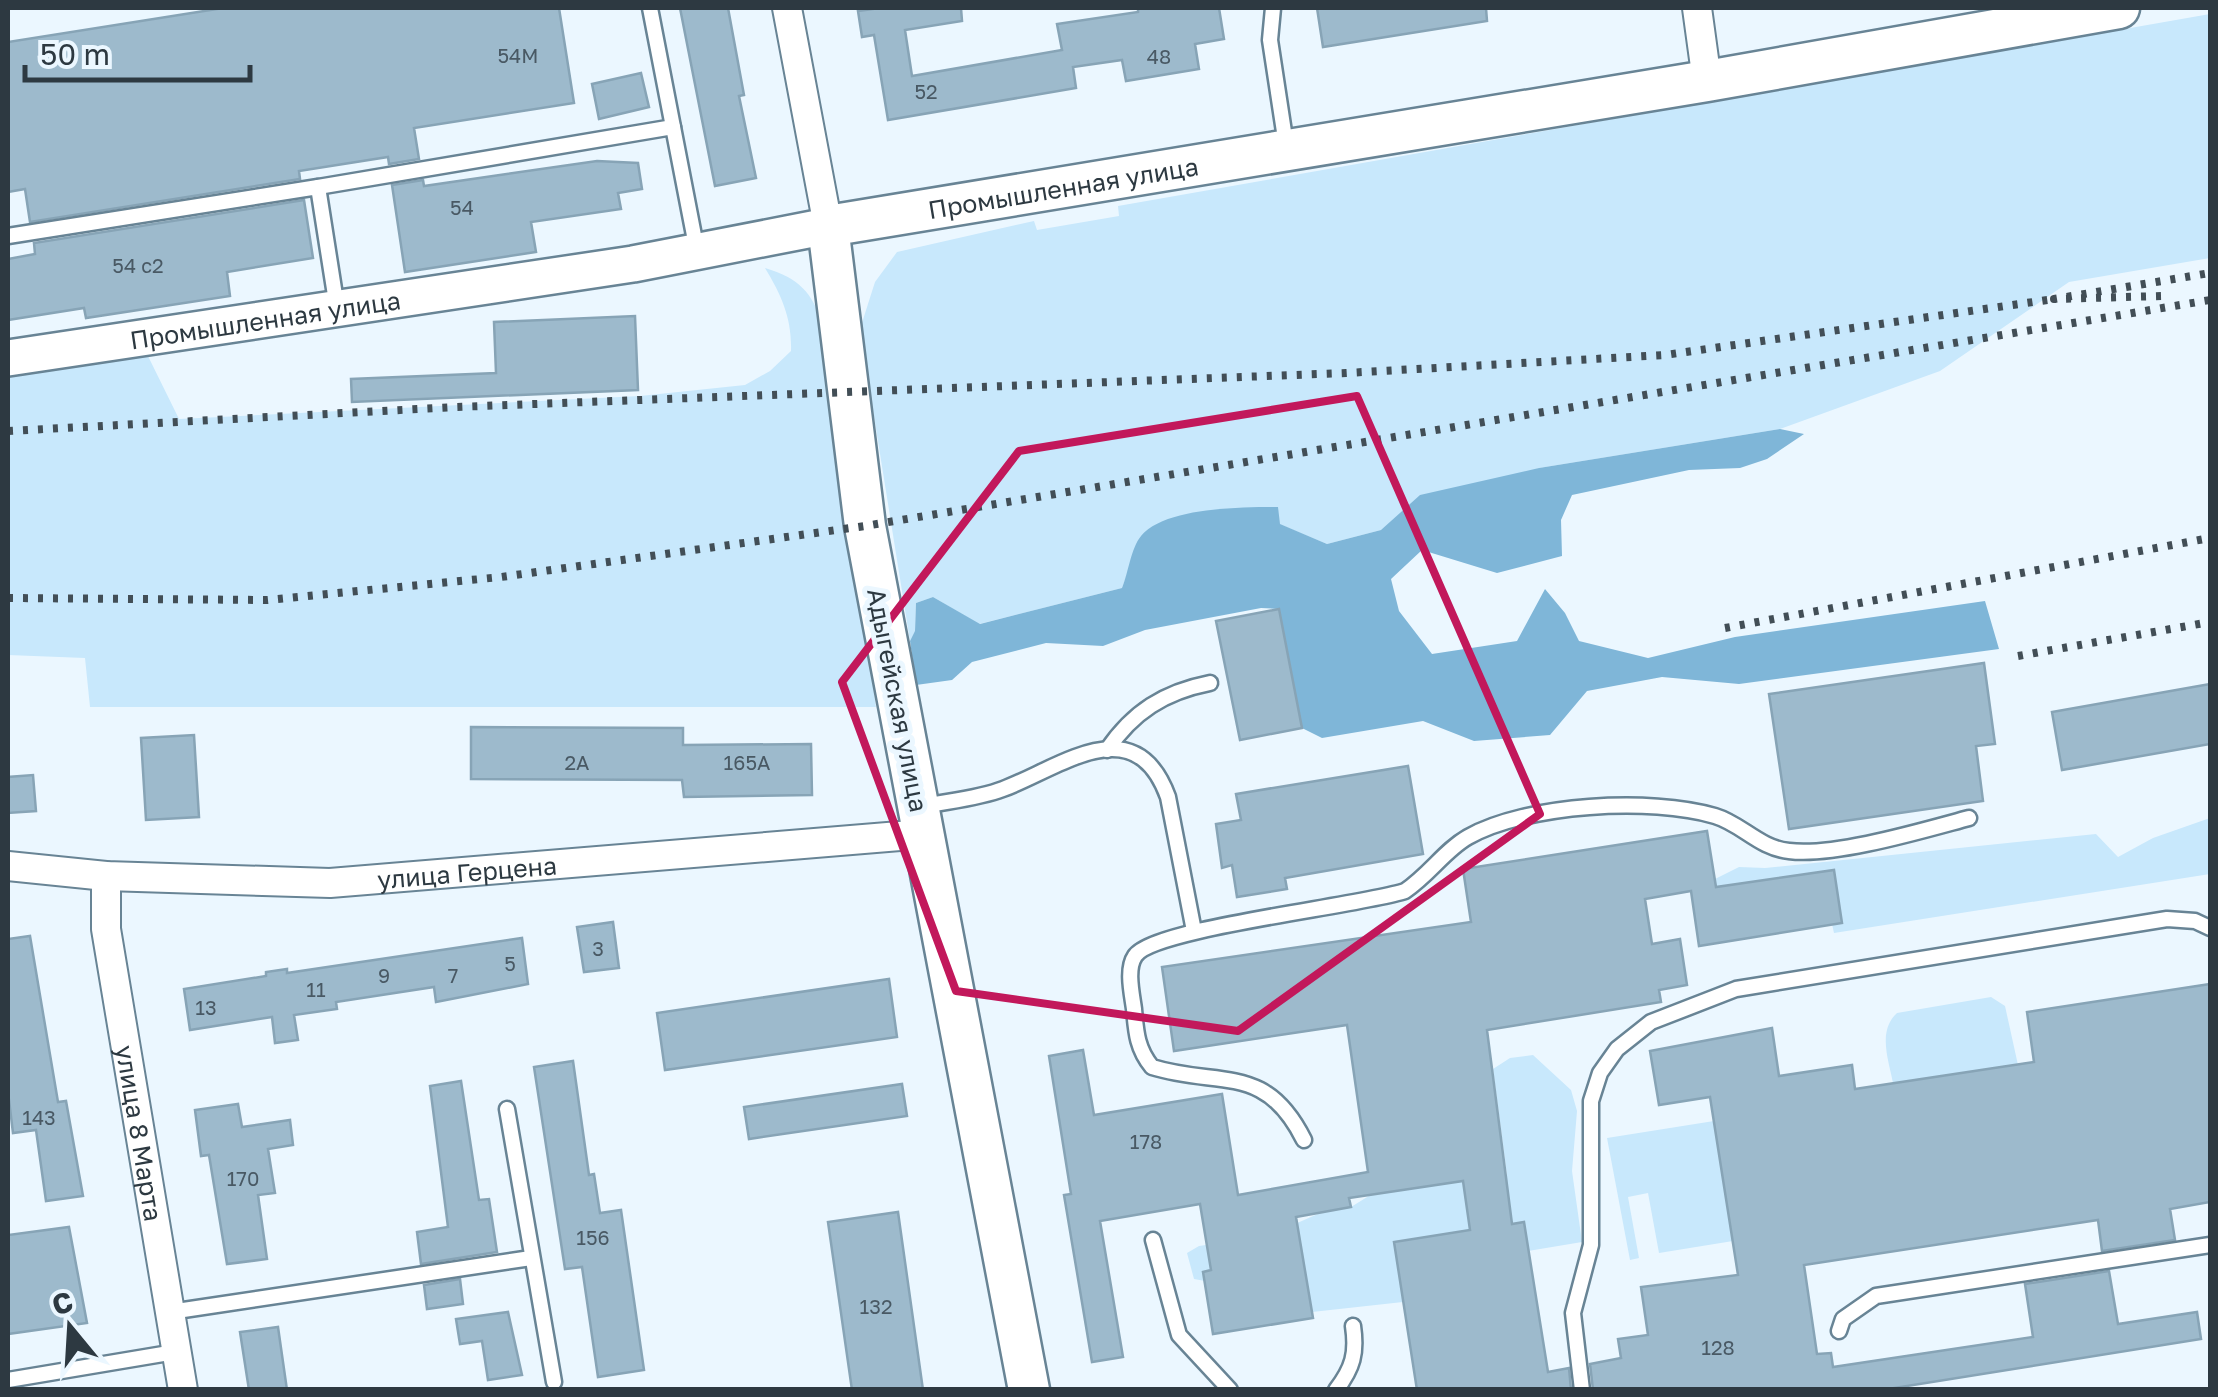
<svg xmlns="http://www.w3.org/2000/svg" width="2218" height="1397" viewBox="0 0 2218 1397" font-family="'Golos Text',sans-serif">
<rect width="100%" height="100%" fill="#ebf7ff"/>
<g fill="#c8e8fc">
<polygon points="2210,14 2210,258 2069,282 1940,371 1780,429 1539,468 1381,530 1327,544 1279,524 1277,507 1141,536 1122,588 979,624 933,597 916,603 915,632 910,641 860,329 875,282 897,252 1034,221 1037,230 1119,216 1118,206"/>
<path d="M 765,268 C 799,278 812,292 823,325 L 876,707 L 90,707 L 85,658 L 8,655 L 8,370 L 146,352 L 179,419 L 640,396 L 745,385 L 770,371 L 791,351 C 792,319 782,296 765,268 Z"/>
<polygon points="2210,818 2210,874 1834,933 1832,924 1842,922 1834,870 1777,933 1764,936 1756,882 1716,887 1715,879 1739,867 1765,868 2096,834 2118,857 2153,838"/>
<path d="M 1991,997 L 2005,1006 L 2018,1065 L 1893,1083 C 1889,1061 1877,1031 1897,1013 Z"/>
<polygon points="1533,1055 1571,1090 1577,1111 1572,1171 1582,1242 1528,1251 1512,1224 1468,1213 1470,1230 1394,1242 1403,1302 1312,1312 1302,1256 1204,1271 1205,1281 1194,1279 1187,1253 1199,1246 1268,1236 1320,1213 1351,1207 1372,1194 1507,1175 1493,1069 1510,1058"/>
<polygon points="1714,1121 1733,1241 1659,1253 1648,1193 1628,1197 1639,1258 1630,1260 1607,1138"/>
</g>
<path fill="#7fb6d8" d="M 1780,429 L 1804,434 L 1767,459 L 1740,468 L 1689,470 L 1572,495 L 1561,520 L 1562,556 L 1497,573 L 1422,550 L 1391,579 L 1399,611 L 1432,654 L 1517,641 L 1545,589 L 1565,613 L 1579,641 L 1648,658 L 1735,637 L 1985,601 L 1999,649 L 1739,684 L 1662,677 L 1587,691 L 1550,735 L 1474,741 L 1423,721 L 1322,738 L 1302,728 L 1279,609 L 1261,608 L 1145,630 L 1103,646 L 1046,643 L 972,662 L 952,680 L 916,685 L 910,641 L 915,631 L 916,603 L 933,597 L 980,624 L 1122,588 C 1128,574 1131,548 1141,536 C 1165,507 1243,507 1278,507 L 1280,524 L 1327,544 L 1381,530 L 1420,495 L 1539,468 Z"/>
<g fill="#9dbacc" stroke="#87a4b6" stroke-width="2.5">
<polygon points="223,8 559,8 574,103 414,128 419,159 389,164 388,157 299,171 300,179 30,222 25,189 8,192 8,42"/>
<polygon points="680,8 728,8 744,95 739,96 756,178 715,186"/>
<polygon points="880,8 961,8 962,21 905,30 912,76 1062,50 1057,24 1138,12 1138,8 1219,8 1224,39 1195,44 1199,69 1126,81 1122,60 1073,67 1076,88 888,120 874,35 862,37 858,11"/>
<polygon points="1317,8 1486,8 1487,21 1323,47"/>
<polygon points="641,73 649,107 599,119 592,84"/>
<polygon points="597,161 638,163 642,189 618,193 621,209 531,222 536,252 405,272 392,185 423,180 424,186"/>
<polygon points="304,200 313,258 227,272 230,296 86,318 84,308 8,320 8,259 35,254 34,243"/>
<polygon points="635,316 638,390 352,402 351,379 496,373 494,322"/>
<polygon points="1279,609 1302,728 1240,740 1216,621"/>
<polygon points="1984,663 1995,744 1976,746 1983,801 1789,829 1769,694"/>
<polygon points="2210,684 2210,744 2062,770 2052,712"/>
<polygon points="471,727 683,728 683,745 811,744 812,795 684,797 682,780 471,779"/>
<polygon points="194,735 199,817 146,820 141,738"/>
<polygon points="1408,766 1423,854 1285,878 1287,889 1237,897 1232,865 1222,868 1216,824 1241,820 1236,794"/>
<polygon points="33,775 36,811 8,813 8,777"/>
<polygon points="1707,831 1716,887 1834,870 1842,923 1699,946 1691,891 1645,899 1652,944 1680,939 1687,985 1659,990 1661,1002 1487,1030 1512,1224 1524,1222 1548,1372 1569,1368 1571,1390 1417,1390 1394,1242 1470,1230 1463,1181 1349,1198 1351,1207 1296,1217 1313,1318 1213,1334 1203,1272 1211,1270 1200,1204 1100,1221 1123,1357 1092,1362 1064,1195 1071,1194 1049,1056 1083,1050 1094,1115 1222,1094 1238,1195 1368,1172 1347,1025 1174,1051 1162,967 1471,922 1463,869"/>
<polygon points="613,922 619,968 584,972 577,927"/>
<polygon points="30,936 58,1102 66,1101 83,1196 46,1201 36,1130 13,1133 8,1092 8,939"/>
<polygon points="522,938 528,984 436,1002 434,987 336,1002 337,1009 294,1015 298,1040 275,1043 272,1017 190,1030 184,989 266,976 266,972 287,969 287,973"/>
<polygon points="889,979 897,1037 665,1070 657,1013"/>
<polygon points="2210,984 2210,1202 2170,1209 2175,1240 2102,1251 2098,1220 1804,1265 1817,1354 1831,1353 1833,1367 2033,1337 2025,1284 2109,1271 2118,1324 2197,1312 2201,1339 1882,1390 1593,1390 1590,1364 1621,1358 1618,1339 1648,1335 1641,1287 1738,1275 1710,1097 1659,1105 1650,1051 1772,1028 1779,1076 1852,1065 1855,1089 2034,1062 2027,1012"/>
<polygon points="573,1061 589,1175 594,1174 600,1213 621,1210 644,1370 598,1377 582,1267 565,1269 534,1067"/>
<polygon points="461,1081 479,1200 489,1199 497,1252 421,1264 417,1232 448,1227 430,1086"/>
<polygon points="902,1084 907,1116 749,1139 744,1107"/>
<polygon points="238,1104 242,1127 290,1120 293,1145 268,1149 275,1193 258,1195 267,1259 227,1264 209,1155 201,1156 195,1110"/>
<polygon points="898,1212 923,1390 852,1390 828,1222"/>
<polygon points="69,1227 87,1323 8,1334 8,1235"/>
<polygon points="460,1279 463,1304 427,1309 424,1285"/>
<polygon points="508,1312 522,1375 488,1380 482,1341 460,1344 456,1319"/>
<polygon points="278,1327 287,1390 249,1390 240,1332"/>
</g>
<g fill="none" stroke-linecap="round" stroke-linejoin="round">
<defs>
<g id="service">
<polyline points="650,8 697,251"/>
<polyline points="1273,8 1270,40 1286,145"/>
<polyline points="318,187 673,127"/>
<polyline points="8,236 318,187 337,308"/>
<path d="M 1107,750 C 1133,712 1164,692 1210,683"/>
<path d="M 919,807 C 947,801 977,799 1003,789 C 1058,769 1135,706 1168,797 L 1194,931"/>
<polyline points="507,1109 554,1382"/>
<path d="M 1304,1140 C 1265,1062 1220,1088 1152,1067 C 1137,1049 1136,1032 1134,1009 C 1132,994 1126,969 1135,956 C 1153,928 1360,906 1405,891 C 1430,874 1445,850 1468,837 C 1526,804 1651,797 1715,816 C 1742,824 1759,848 1789,851 C 1834,857 1924,830 1969,818"/>
<polyline points="1153,1240 1179,1335 1230,1390"/>
<polyline points="170,1312 531,1258"/>
<polyline points="1839,1331 1843,1319 1876,1296 2210,1245"/>
<polyline points="8,1380 175,1352"/>
<path d="M 1336,1390 C 1353,1368 1357,1353 1353,1326"/>
<polyline points="1582,1390 1573,1313 1591,1245 1591,1101 1600,1073 1617,1049 1651,1022 1736,989 2167,919 2195,921 2210,928"/>
</g>
<g id="minor">
<polyline points="787,8 828,226"/>
<polyline points="1697,8 1707,81"/>
<path id="s1" d="M 8,866 L 106,876 L 330,883 L 924,834"/>
<path id="s2" d="M 106,876 L 106,929 L 183,1390"/>
</g>
<g id="tertiary">
<path id="s3" d="M 8,358 L 633,264 L 828,226"/>
</g>
<g id="secondary">
<path id="s4" d="M 1029,1390 L 865,526 L 828,226 L 1707,81 L 2119,8"/>
</g>
</defs>
<use href="#service" stroke="#688495" stroke-width="19"/>
<use href="#minor" stroke="#688495" stroke-width="32"/>
<use href="#tertiary" stroke="#688495" stroke-width="40"/>
<use href="#secondary" stroke="#688495" stroke-width="45"/>
<use href="#service" stroke="#fff" stroke-width="14"/>
<use href="#minor" stroke="#fff" stroke-width="28"/>
<use href="#tertiary" stroke="#fff" stroke-width="35"/>
<use href="#secondary" stroke="#fff" stroke-width="40"/>
<g stroke="#424e56" stroke-width="8" stroke-dasharray="5 10" stroke-linecap="butt">
<polyline points="2161,296 2054,299 2210,273"/>
<polyline points="8,431 456,407 1346,373 1665,355 2054,299"/>
<polyline points="8,598 267,600 501,577 865,526 2210,300"/>
<polyline points="1725,628 2210,538"/>
<polyline points="2018,656 2210,622"/>
</g>
</g>
<path fill="none" stroke="#c2185b" stroke-width="8" stroke-linejoin="round" d="M 1357,396 L 1540,814 L 1238,1031 L 956,991 L 842,682 L 1019,451 Z"/>
<g text-anchor="middle" dominant-baseline="central" stroke-width="10" stroke-linejoin="round" paint-order="stroke">
<g font-size="20" fill="#495964">
<text x="518" y="55">54М</text>
<text x="1159" y="56">48</text>
<text x="926" y="91">52</text>
<text x="462" y="207">54</text>
<text x="138" y="265">54 с2</text>
<text x="577" y="762">2А</text>
<text x="747" y="762">165А</text>
<text x="598" y="948">3</text>
<text x="510" y="963">5</text>
<text x="384" y="975">9</text>
<text x="453" y="975">7</text>
<text x="316" y="989">11</text>
<text x="206" y="1007">13</text>
<text x="39" y="1117">143</text>
<text x="1146" y="1141">178</text>
<text x="243" y="1178">170</text>
<text x="593" y="1237">156</text>
<text x="876" y="1306">132</text>
<text x="1718" y="1347">128</text>
</g>
<g font-size="25" fill="#2d3941" stroke="#ebf7ff">
<text stroke="none"><textPath href="#s4" startOffset="1420">Промышленная улица</textPath></text>
<text stroke="none"><textPath href="#s3" startOffset="260">Промышленная улица</textPath></text>
<text transform="translate(898 700) rotate(79)">Адыгейская улица</text>
<text stroke="none"><textPath href="#s1" startOffset="460">улица Герцена</textPath></text>
<text stroke="none"><textPath href="#s2" startOffset="260">улица 8 Марта</textPath></text>
</g>
</g>
<rect width="2218" height="1397" fill="none" stroke="#2d3941" stroke-width="20"/>
<g transform="translate(70 1327) rotate(342)" stroke="#ebf7ff" stroke-width="8" paint-order="stroke">
<path d="M0-8L18 38L0 25L-18 38Z" fill="#2d3941"/>
<text y="-15" font-size="28" font-weight="bold" text-anchor="middle" fill="#2d3941">С</text>
</g>
<path d="M25 65v15h225v-15" fill="none" stroke="#2d3941" stroke-width="5"/>
<text x="40" y="65" font-size="30" fill="#2d3941" stroke="#ebf7ff" stroke-width="8" paint-order="stroke">50 m</text>
</svg>
